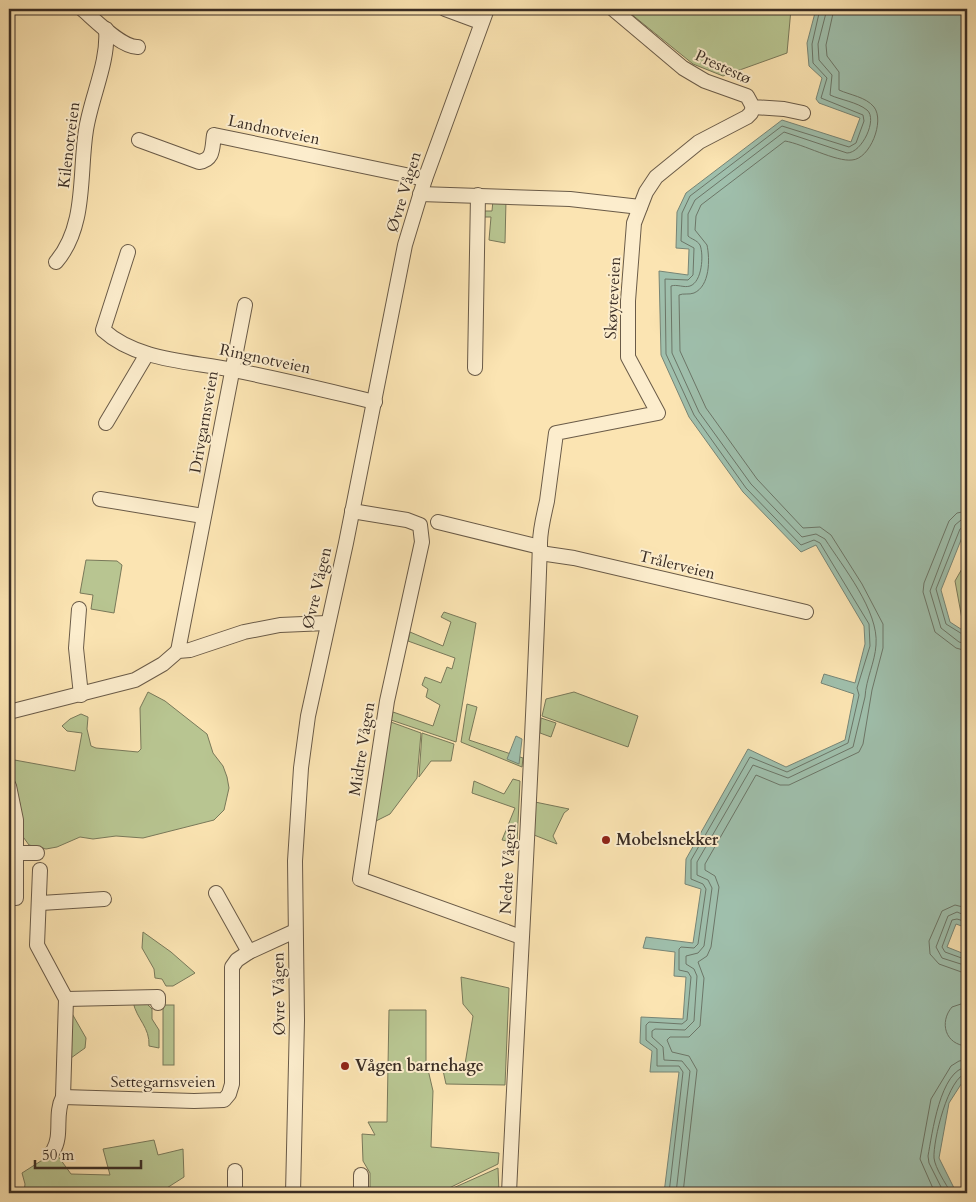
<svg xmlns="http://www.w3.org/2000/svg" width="976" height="1202" viewBox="0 0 976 1202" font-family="Cardo,serif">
<rect width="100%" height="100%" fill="#fbe4b2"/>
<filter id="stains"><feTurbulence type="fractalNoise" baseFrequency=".004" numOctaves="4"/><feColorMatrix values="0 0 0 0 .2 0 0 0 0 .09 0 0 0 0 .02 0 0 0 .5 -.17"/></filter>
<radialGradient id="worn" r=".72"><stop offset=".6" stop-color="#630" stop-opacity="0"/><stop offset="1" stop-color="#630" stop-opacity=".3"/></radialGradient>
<g fill="#b8c591" stroke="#79795a">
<polygon points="625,9 791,9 787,53 723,76 693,64"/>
<polygon points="493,200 506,200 505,243 489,240 491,217 483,217 483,211 492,211"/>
<polygon points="86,560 117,561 122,565 114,613 91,609 93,595 80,593"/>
<polygon points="967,560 967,621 962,619 955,581"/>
<polygon points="444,612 476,623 456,742 391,720 393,712 433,726 440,705 426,697 428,689 422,685 425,677 441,683 447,667 452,669 455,658 408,641 410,632 443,646 451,622 441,617"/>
<polygon points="148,692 165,701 207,734 213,753 223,766 227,777 229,788 224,810 214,820 143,838 116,836 93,839 80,837 57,847 46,849 29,845 21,834 20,804 9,759 75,771 82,733 67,731 62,726 70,719 81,714 88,717 87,729 91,746 96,748 138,752 141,749 140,708"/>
<polygon points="574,692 638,716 628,747 542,716 546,699"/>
<polygon points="467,704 477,707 469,740 523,758 522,767 461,742"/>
<polygon points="541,718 556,723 551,737 540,733"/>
<polygon points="388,721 421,733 417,778 390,814 372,823"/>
<polygon points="422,733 454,744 451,761 431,761 419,777"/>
<polygon points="513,779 520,781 517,843 502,840 515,808 472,793 474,781 504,794"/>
<polygon points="535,802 569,809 564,813 553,836 557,844 534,835"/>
<polygon points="143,932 171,952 195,973 173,986 166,986 162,979 155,978 154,969 142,948"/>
<polygon points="461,977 509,988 505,1085 446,1084 442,1066 465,1064 473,1016 463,1004"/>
<path d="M 133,1002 L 147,1004 L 152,1009 L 152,1019 L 159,1030 L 159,1048 L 149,1046 C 150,1027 137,1020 133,1002 Z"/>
<rect x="163" y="1005" width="11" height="60"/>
<polygon points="70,1010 86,1038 85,1048 71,1058 67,1058"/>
<polygon points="389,1010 426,1010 426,1061 433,1091 431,1147 499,1153 498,1164 439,1193 370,1193 370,1173 363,1161 362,1134 375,1135 368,1122 387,1122"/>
<polygon points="154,1140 158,1155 183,1149 184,1177 159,1193 24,1193 25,1184 22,1173 55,1152 71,1174 110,1175 103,1149"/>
<polygon points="498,1168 499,1193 442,1193"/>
</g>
<g fill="#9fbfac" stroke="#778576">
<polygon points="816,9 967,9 967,525 941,590 950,622 967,633 967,928 956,924 947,947 967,955 967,1015 963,1025 967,1028 967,1075 949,1103 939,1158 956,1192 664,1193 679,1072 650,1072 652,1051 640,1043 641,1017 683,1019 686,977 674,976 675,952 643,948 646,937 693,943 701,889 685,884 686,859 748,749 786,767 845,740 854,694 821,683 824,674 855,683 865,644 864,626 816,545 801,552 743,492 689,417 661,355 659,271 688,275 689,249 676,248 677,212 686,193 782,120 851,142 860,118 819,103 816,99 822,78 809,66 807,43"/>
<polygon points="516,736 522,739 519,764 507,759"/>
</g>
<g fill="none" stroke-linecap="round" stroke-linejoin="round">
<g stroke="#6c7668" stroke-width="1">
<polyline points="967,511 957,513 949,521 924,583 923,592 935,632 956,648 967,651"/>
<polyline points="967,519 961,520 955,525 930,591 941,628 959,642 967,644"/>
<polyline points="967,525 960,529 936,589 946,624 967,637"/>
<polyline points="967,908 955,905 942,911 929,941 930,954 939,964 967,974"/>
<polyline points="967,916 957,912 948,916 936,947 942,958 967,966"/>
<polyline points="967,922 957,919 952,920 942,947 945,952 967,960"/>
<path d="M 967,1002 L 952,1007 C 939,1022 945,1045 967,1046"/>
<polyline points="669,1193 683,1072 679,1066 657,1066 657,1049 646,1040 646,1025 649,1022 682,1024 687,1020 691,977 688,972 679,970 679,949 681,947 694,948 698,944 706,889 703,884 691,879 691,860 750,757 787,772 848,743 859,695 857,688 870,646 869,624 820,543 814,540 801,545 746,488 694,415 666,354 665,279 688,280 693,275 694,248 681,241 682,213 690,196 782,126 849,147 856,143 864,121 863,115 821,98 827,78 813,63 812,44 820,9"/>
<path d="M 676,1193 L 690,1071 L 682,1061 L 664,1060 L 663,1047 L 652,1037 L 652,1031 L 655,1029 L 685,1030 L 694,1021 L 697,976 L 694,969 L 686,964 L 686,956 L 698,953 L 704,946 L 712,888 L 708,880 L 697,875 L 697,862 L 753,765 L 788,778 L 853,747 L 865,697 C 866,679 875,662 876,645 C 879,611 843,567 825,539 L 816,534 L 802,537 L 751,484 L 699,412 L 672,353 L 671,286 C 677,284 684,288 690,286 C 702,282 704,255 700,245 C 697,240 691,239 688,236 L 688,214 L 695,200 L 784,132 L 847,153 C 862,153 878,119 867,110 C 857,102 841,100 830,95 L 832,75 L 819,60 L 818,44 L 827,9"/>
<path d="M 683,1193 L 697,1070 L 689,1056 L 672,1052 L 667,1040 L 670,1037 L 689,1037 L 700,1026 L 704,978 L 698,962 L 707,956 L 711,947 L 719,887 L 715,876 L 705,870 L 705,864 L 756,775 L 780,785 L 789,785 L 859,752 L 863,744 L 872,690 L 883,648 L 883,624 L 862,584 L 831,535 L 820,527 L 803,528 L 757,479 L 706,408 L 680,351 L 679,295 C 683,293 689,295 694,293 C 710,286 710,259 707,245 L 695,230 L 696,216 L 701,205 L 785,141 C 803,144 836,162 852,160 C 870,159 885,121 874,107 C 866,97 850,95 839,90 L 839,72 L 827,56 L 826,45 L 834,9"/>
<polyline points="935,1193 920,1159 931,1099 951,1066 959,1061 967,1060"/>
<path d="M 944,1193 L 929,1163 L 928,1156 C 932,1135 940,1069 967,1067"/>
<path d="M 951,1193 C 946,1184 935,1168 934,1158 C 933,1141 948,1076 967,1073"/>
</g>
<defs>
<g id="street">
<path d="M 82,9 C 95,20 122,48 138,47"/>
<polyline points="445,9 480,22"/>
<polyline points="613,9 683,68 705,81 747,96 753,107 784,109 803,113"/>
<path d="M 139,140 L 199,162 C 214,160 212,148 214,135 L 425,179"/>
<polyline points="420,194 570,199 640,207"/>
<path d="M 128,252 L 103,330 C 137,361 190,361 233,370 C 280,379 328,391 375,402"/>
<path d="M 56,262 C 87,226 79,173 86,130 C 91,97 109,62 106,29"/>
<polyline points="475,368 478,195"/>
<polyline points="106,423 147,354"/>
<polyline points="100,499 203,516"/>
<polyline points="352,511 407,520 420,525 422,542 387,701 360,879 521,937"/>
<polyline points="438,522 540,547"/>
<polyline points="540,553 574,558 806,612"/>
<polyline points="79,609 76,648 81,695"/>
<polyline points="178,651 245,305"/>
<polyline points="9,712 135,680 163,664 178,651 190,650 244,632 280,625 327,623"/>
<polyline points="9,786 16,820 16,898"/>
<polyline points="17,853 37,853"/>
<path d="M 40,870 L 37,945 L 66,999 L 63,1097 C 54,1114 63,1135 53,1151"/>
<polyline points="216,893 249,952 295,931"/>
<polyline points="41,903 104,899"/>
<polyline points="66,999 158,997 158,1003"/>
<polyline points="63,1097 194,1101 224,1100 229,1094 232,1084 232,967 237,960 249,952"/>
<polyline points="361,1175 361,1193"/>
<polyline points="235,1193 235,1171"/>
<polyline points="293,1193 297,1020 295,861 301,768 308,716 346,543 405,245 425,179 487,9"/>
<path d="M 509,1193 C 519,976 533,760 540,543 C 540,529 544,515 547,501 C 550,478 553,456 556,433 L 658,413 L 628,357 L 628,301 L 634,223 L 646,192 L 656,177 L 699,142 L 747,117 L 751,113 L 753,107"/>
</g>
</defs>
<use href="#street" stroke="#6a5b48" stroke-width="16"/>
<use href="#street" stroke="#fcedcd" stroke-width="14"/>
</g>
<g fill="#8f2418" stroke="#fcedcd" stroke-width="2">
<circle cx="606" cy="840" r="5"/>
<circle cx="345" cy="1066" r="5"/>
</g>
<g text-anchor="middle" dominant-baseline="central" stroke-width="4" stroke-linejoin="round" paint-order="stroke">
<g font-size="16" fill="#3a2d24" stroke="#fcedcd">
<text transform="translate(723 67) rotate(25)">Prestestø</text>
<text transform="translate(274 130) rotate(12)">Landnotveien</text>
<text transform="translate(69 145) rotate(-83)">Kilenotveien</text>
<text transform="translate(404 192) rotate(-73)">Øvre Vågen</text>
<text transform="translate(613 298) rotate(-87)">Skøyteveien</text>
<text transform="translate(265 359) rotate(12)">Ringnotveien</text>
<text transform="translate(204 422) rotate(-80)">Drivgarnsveien</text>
<text transform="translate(677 565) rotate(14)">Trålerveien</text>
<text transform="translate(317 588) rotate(-77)">Øvre Vågen</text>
<text transform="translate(362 749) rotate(-81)">Midtre Vågen</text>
<text transform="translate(508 869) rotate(-87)">Nedre Vågen</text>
<text transform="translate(279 994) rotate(-91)">Øvre Vågen</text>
<text x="163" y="1082">Settegarnsveien</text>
</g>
<g font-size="16" font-weight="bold" fill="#3a2d24" stroke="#fcedcd" text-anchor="start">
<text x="616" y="840">Mobelsnekker</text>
<text x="355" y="1066">Vågen barnehage</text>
</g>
</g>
<rect width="976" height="1202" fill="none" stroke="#fbe4b2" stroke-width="30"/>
<rect x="10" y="10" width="956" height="1182" fill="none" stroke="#3a2d24" stroke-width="2.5"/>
<rect x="15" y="15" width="946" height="1172" fill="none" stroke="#3a2d24"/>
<path d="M35 1160v8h106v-8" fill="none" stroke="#3a2d24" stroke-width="2.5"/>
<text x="42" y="1160" font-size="15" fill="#3a2d24" stroke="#fcedcd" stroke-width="4" paint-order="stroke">50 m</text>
<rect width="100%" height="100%" filter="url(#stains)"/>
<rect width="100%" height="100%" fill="url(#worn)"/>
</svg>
